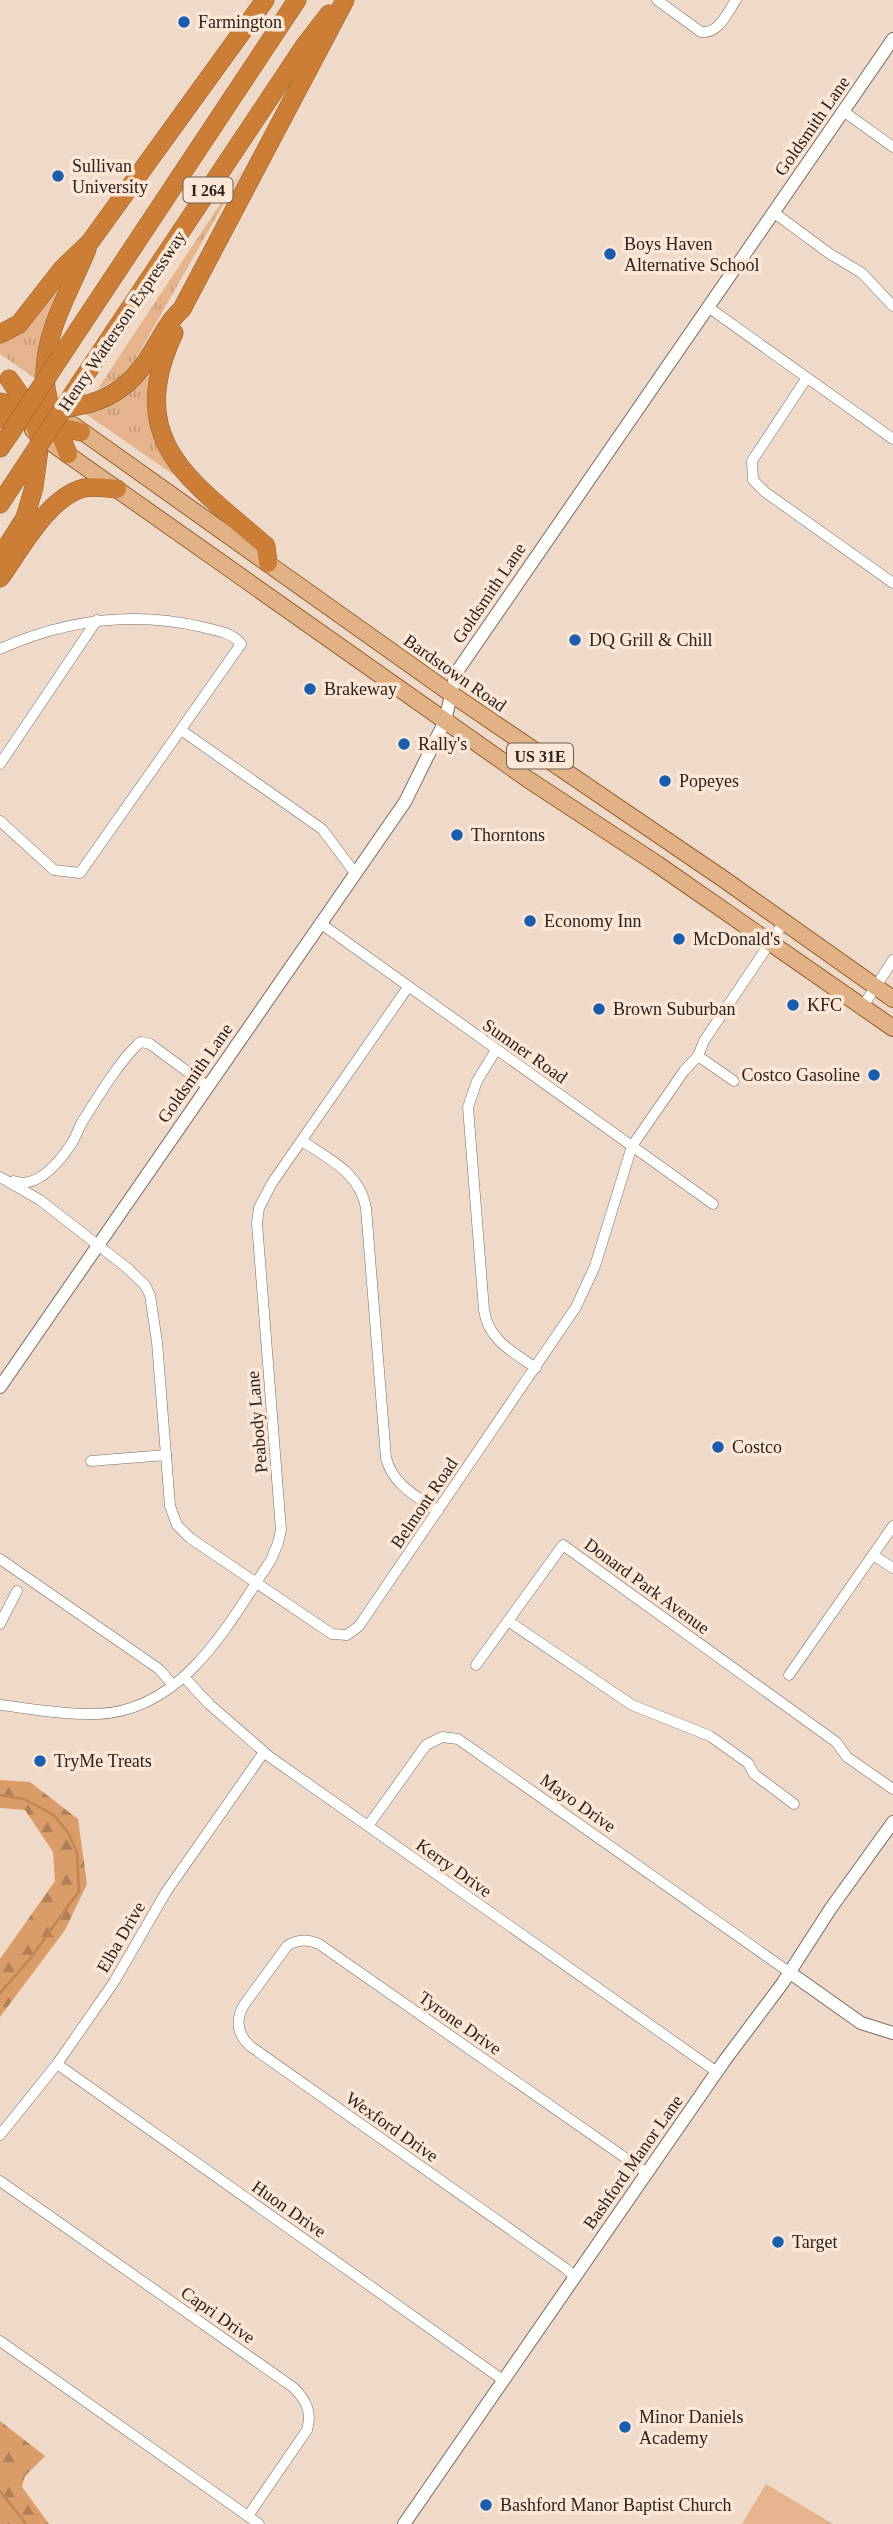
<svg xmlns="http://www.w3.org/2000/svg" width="893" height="2524" viewBox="0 0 893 2524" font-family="Georgia,serif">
<defs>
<pattern id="grass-tufts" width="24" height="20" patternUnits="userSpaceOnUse" patternTransform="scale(1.75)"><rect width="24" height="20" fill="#e5b48c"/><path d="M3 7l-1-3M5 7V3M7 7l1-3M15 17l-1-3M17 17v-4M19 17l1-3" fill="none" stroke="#c59a78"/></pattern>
<pattern id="forest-firs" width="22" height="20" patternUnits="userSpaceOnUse" patternTransform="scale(1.75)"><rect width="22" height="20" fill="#da9c69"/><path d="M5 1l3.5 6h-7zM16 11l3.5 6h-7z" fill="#b17f56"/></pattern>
</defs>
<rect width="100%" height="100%" fill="#efdaca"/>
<g fill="url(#grass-tufts)">
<polygon points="244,168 134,362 119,378 97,390"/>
<path d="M 68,272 C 47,309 39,336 36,379 L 0,354 L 0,341 Z"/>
<polygon points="155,359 152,391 187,484 83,412"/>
</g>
<g fill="url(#forest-firs)">
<polygon points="0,1780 30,1782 78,1819 87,1884 65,1930 0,2017 0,1959 55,1881 53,1852 25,1810 0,1808"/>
<polygon points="0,2421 45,2456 25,2476 22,2487 49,2524 0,2524"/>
</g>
<polygon fill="#e5b48c" points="766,2484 833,2524 742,2524"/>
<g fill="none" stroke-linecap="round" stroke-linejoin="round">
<g stroke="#c28553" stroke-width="2.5">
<polyline points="0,1795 24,1799 54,1815 69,1834 77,1853 79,1891 29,1960 0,1993"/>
<polyline points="0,2491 26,2524"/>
</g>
<defs>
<g id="minor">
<path d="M 657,0 L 701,32 C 719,34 727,13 736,0"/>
<polyline points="843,111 893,147"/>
<polyline points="773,212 830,254 862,273 893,306"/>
<polyline points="708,307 893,439"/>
<polyline points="806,379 752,461 753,480 765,492 893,583"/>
<path d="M 0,649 C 65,620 133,611 202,627 C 216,630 233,633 241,644 L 80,873 L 54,870 L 0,821"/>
<polyline points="181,730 322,829 355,873"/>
<polyline points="0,764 97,620"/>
<polyline points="320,923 713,1204"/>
<polyline points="863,1006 893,960"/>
<path d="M 496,1050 L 477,1081 L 468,1107 L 484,1310 C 488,1340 513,1352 536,1368"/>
<polyline points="698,1056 734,1081"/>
<path d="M 302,1141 C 329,1159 360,1173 366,1208 L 386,1458 C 393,1485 416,1496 438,1511"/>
<polyline points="0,1177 40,1200 126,1267 145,1285 150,1295 157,1342 170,1506 177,1525 190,1538 332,1634 347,1635 359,1626 576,1307 595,1266 632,1146 684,1071 698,1056 704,1041 784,922"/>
<path d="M 13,1181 C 37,1190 60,1161 72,1143 C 77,1135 79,1126 84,1119 C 100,1094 117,1065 138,1044 L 141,1042 L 150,1044 L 207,1086"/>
<polyline points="91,1461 166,1455"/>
<polyline points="873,1555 893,1568"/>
<polyline points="0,1559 159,1669 173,1685"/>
<polyline points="508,1621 632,1705 710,1736 748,1763 754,1774 794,1804"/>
<polyline points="0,1624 17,1591"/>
<polyline points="476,1665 563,1545 836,1742 847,1757 893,1789"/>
<polyline points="789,1675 893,1526"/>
<polyline points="184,1677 209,1704 270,1757 717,2072"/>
<path d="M 0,1705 C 32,1709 65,1715 97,1714 C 184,1711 229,1623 271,1560 L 278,1543 L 281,1530 L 257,1223 L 259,1208 L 272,1183 L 408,987"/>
<polyline points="368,1826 426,1745 442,1737 458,1739 789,1972"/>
<polyline points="57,2064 503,2380"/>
<polyline points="0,2135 57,2064 114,1982 166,1892 264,1752"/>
<path d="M 0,2181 L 294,2388 C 307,2401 312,2413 307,2430 L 248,2516"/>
<path d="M 575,2277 L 565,2268 L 250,2046 C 237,2034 235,2020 244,2005 L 287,1946 C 297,1939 308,1939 319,1944 L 647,2173"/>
<polyline points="0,2341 259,2524"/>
</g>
<g id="tertiary">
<polyline points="0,1387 405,802 445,721 456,673 893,39"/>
<polyline points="789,1972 861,2023 893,2033"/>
<polyline points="404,2524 725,2060 782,1984 831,1908 893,1822"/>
</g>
<g id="primary">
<polyline points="73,425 450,693 722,878 893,999"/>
<polyline points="33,430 529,780 657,864 893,1028"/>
</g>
<g id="motorway">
<path d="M 174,333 C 123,443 192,481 266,546 L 268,563"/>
<polyline points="0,334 19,324 62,269 90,242 265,0"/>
<polyline points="61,356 297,0"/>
<polyline points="80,383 305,45 329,14"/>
<path d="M 0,402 C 51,414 108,413 142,367 C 157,348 164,325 182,309 L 345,0"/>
<polyline points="0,419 34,421 81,432"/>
<polyline points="0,448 11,432"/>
<path d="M 68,454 C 58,428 44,400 45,371 C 46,328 72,287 87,249"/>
<polyline points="0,504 35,451"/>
<polyline points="0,557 25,518 34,487 40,441 30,409 9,379"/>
<path d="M 0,578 C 21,549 48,497 84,488 C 95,486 106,488 117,489"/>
</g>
</defs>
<use href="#minor" stroke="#7c6a5c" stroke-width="11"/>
<use href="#tertiary" stroke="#7c6a5c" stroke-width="14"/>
<use href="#primary" stroke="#945e2d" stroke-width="18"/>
<use href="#motorway" stroke="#945e2d" stroke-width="19"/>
<use href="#minor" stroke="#fff" stroke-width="10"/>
<use href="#tertiary" stroke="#fff" stroke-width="12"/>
<use href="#primary" stroke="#e1b286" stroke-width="16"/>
<use href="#motorway" stroke="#cd7e36" stroke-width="18"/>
<defs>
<g id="motorway-bridge">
<polyline points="11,432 61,356"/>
<polyline points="35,451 80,383"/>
</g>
</defs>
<use href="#motorway-bridge" stroke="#945e2d" stroke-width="19" stroke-linecap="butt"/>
<use href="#motorway-bridge" stroke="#cd7e36" stroke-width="18"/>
</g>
<g fill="#195eae" stroke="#fce7d7" stroke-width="2.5">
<circle cx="184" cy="22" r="7"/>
<circle cx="58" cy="176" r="7"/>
<circle cx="610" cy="254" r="7"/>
<circle cx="575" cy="640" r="7"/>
<circle cx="310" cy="689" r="7"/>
<circle cx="404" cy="744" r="7"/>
<circle cx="665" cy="781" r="7"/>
<circle cx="457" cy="835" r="7"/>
<circle cx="530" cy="921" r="7"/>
<circle cx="679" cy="939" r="7"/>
<circle cx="793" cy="1005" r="7"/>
<circle cx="599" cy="1009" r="7"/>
<circle cx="874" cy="1075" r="7"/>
<circle cx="718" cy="1447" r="7"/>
<circle cx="40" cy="1761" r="7"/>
<circle cx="778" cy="2242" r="7"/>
<circle cx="625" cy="2427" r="7"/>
<circle cx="486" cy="2505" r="7"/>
</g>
<g text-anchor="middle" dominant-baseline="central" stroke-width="7" stroke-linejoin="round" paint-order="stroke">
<g fill="#fce7d7" stroke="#6a5e55" stroke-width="2">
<rect x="183.5" y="177.5" width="49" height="25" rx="5"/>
<rect x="507" y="743.5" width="66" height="25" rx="5"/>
</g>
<g font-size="16" font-weight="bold" fill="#2b231d">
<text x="208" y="190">I 264</text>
<text x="540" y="756">US 31E</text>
</g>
<g font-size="18" fill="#2b231d" stroke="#fce7d7" text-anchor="start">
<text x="198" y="22">Farmington</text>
<text x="72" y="166">Sullivan<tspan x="72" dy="21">University</tspan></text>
<text x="624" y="244">Boys Haven<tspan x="624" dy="21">Alternative School</tspan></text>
<text x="589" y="640">DQ Grill &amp; Chill</text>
<text x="324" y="689">Brakeway</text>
<text x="418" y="744">Rally's</text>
<text x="679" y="781">Popeyes</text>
<text x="471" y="835">Thorntons</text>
<text x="544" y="921">Economy Inn</text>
<text x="693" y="939">McDonald's</text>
<text x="807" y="1005">KFC</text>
<text x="613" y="1009">Brown Suburban</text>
<text x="860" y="1075" text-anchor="end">Costco Gasoline</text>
<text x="732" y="1447">Costco</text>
<text x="54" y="1761">TryMe Treats</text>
<text x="792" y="2242">Target</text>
<text x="639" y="2417">Minor Daniels<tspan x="639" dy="21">Academy</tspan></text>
<text x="500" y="2505">Bashford Manor Baptist Church</text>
</g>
<g font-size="18" fill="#2b231d" stroke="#fce7d7">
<text transform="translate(812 126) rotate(-55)">Goldsmith Lane</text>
<text transform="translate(122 321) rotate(-56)">Henry Watterson Expressway</text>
<text transform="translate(489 593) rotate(-56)">Goldsmith Lane</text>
<text transform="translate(455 673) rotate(35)">Bardstown Road</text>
<text transform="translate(525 1051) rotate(35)">Sumner Road</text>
<text transform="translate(195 1073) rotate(-55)">Goldsmith Lane</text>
<text transform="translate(257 1422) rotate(-95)">Peabody Lane</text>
<text transform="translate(424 1503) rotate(-56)">Belmont Road</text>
<text transform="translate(647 1586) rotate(36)">Donard Park Avenue</text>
<text transform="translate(578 1803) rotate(35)">Mayo Drive</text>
<text transform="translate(454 1868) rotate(35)">Kerry Drive</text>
<text transform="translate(121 1937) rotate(-60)">Elba Drive</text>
<text transform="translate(460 2023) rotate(35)">Tyrone Drive</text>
<text transform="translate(392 2127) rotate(35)">Wexford Drive</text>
<text transform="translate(633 2162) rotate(-55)">Bashford Manor Lane</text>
<text transform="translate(289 2209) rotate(35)">Huon Drive</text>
<text transform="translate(218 2315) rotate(35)">Capri Drive</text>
</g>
</g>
</svg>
